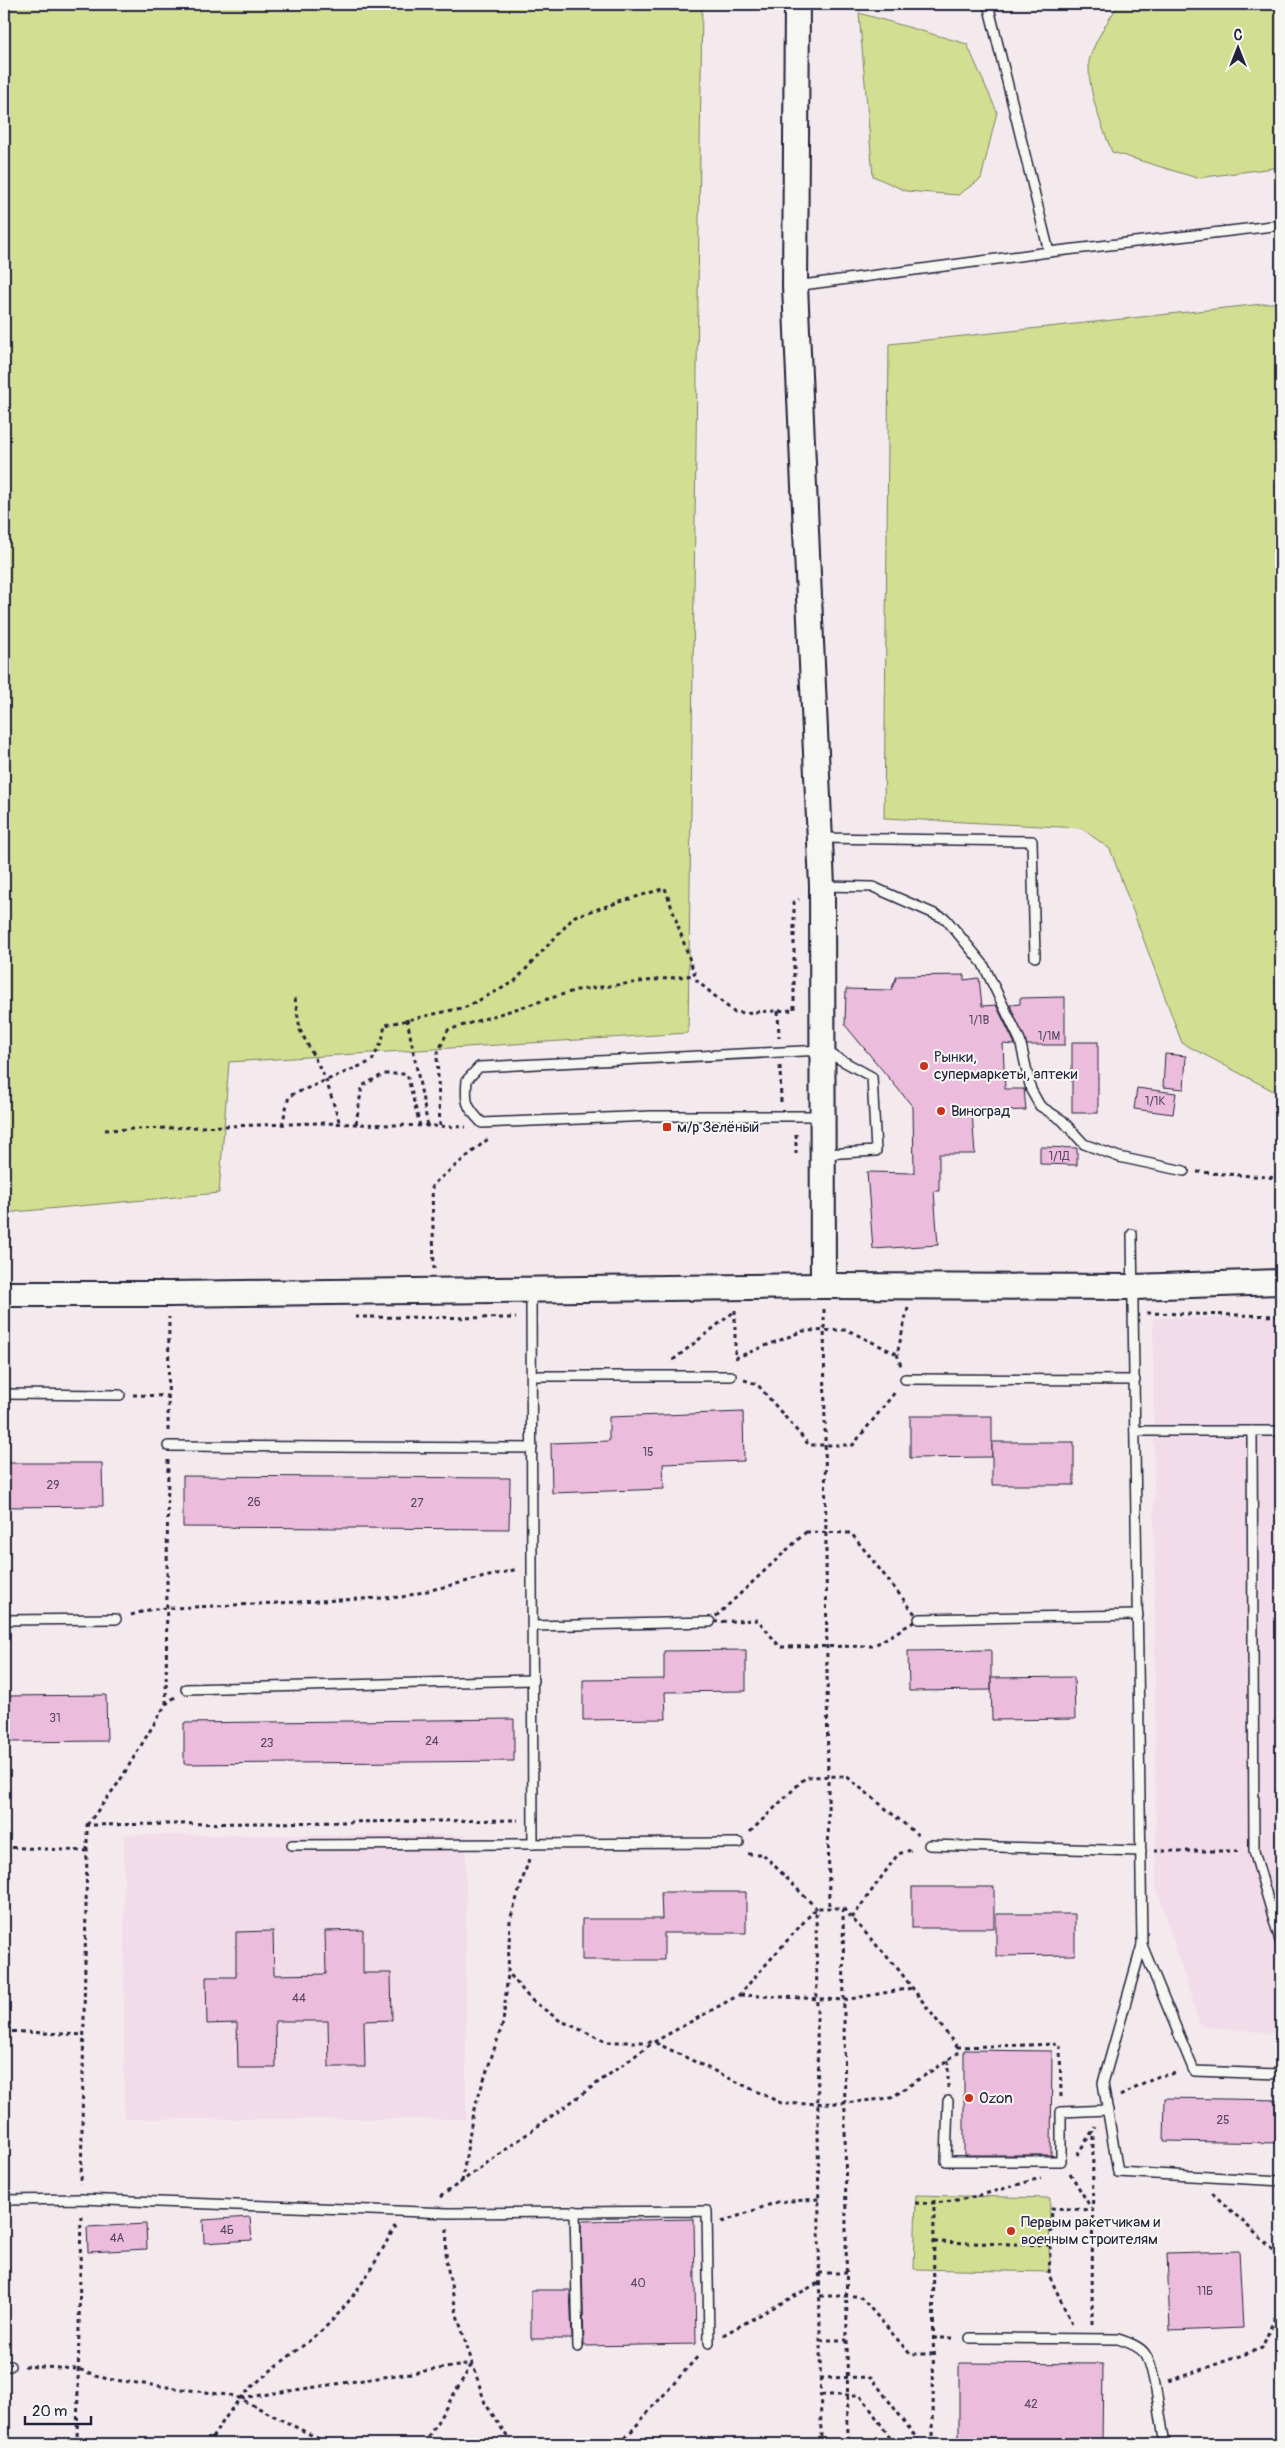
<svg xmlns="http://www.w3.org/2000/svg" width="1285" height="2448" viewBox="0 0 1285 2448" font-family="Pangolin,sans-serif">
<rect width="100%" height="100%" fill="#f4eaee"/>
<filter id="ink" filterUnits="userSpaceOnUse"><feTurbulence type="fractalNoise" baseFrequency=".02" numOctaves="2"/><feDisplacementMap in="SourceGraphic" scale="10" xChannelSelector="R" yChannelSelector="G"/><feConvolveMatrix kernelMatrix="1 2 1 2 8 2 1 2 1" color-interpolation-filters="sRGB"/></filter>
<g filter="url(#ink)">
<g fill="#f2dce9">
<polygon points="1281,1317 1281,2034 1200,2026 1156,1886 1153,1318"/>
<rect x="124" y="1835" width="342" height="284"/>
</g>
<g fill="#d2de91" stroke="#7a8066">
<polygon points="4,4 702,4 688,1033 229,1062 219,1193 4,1213"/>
<path d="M 1120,4 L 1281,4 L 1281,167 L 1197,178 L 1112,152 C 1101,123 1088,94 1089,62 C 1090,49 1111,14 1120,4 Z"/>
<polygon points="859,13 967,44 997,112 981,179 958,195 906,191 873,176"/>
<polygon points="1281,302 1281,1095 1182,1043 1110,849 1081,828 884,818 889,344"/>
<polygon points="916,2195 1050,2198 1049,2272 914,2269"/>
</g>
<g fill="#ecbcdc" stroke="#22223b">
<polygon points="964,975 964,980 979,978 982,1006 996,1005 1014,1042 1015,1045 1003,1044 1005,1089 1024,1089 1026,1110 972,1112 975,1154 939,1154 939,1191 934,1191 938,1245 873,1249 867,1172 914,1173 913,1107 845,1025 846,989 891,990 897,976"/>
<polygon points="1065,997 1065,1045 1027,1045 1010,1005 1020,1004 1020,998"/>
<rect x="1072" y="1042" width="26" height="71"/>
<polygon points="1165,1054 1186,1056 1184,1089 1163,1087"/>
<polygon points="1137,1088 1176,1093 1173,1114 1134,1109"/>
<polygon points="1040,1147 1077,1148 1077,1165 1040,1164"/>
<polygon points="743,1412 744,1461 663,1464 664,1489 552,1493 551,1443 609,1441 609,1417"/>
<polygon points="910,1416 992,1416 992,1457 910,1458"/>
<rect x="992" y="1442" width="82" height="43"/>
<polygon points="4,1463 102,1463 103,1506 4,1507"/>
<polygon points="183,1476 510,1478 509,1529 183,1527"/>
<polygon points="746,1650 746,1691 665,1692 666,1719 583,1720 583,1680 664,1679 664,1651"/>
<polygon points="991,1650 991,1690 909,1691 908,1651"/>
<polygon points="1074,1677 1075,1719 992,1720 991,1678"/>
<polygon points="106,1695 107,1741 4,1742 4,1696"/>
<polygon points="514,1719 514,1761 184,1764 184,1723"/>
<rect x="912" y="1887" width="82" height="41"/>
<polygon points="661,1892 746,1892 746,1933 664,1933 664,1960 582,1960 582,1919 662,1919"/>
<polygon points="996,1914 1075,1914 1075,1955 996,1956"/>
<polygon points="363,1930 363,1973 391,1973 392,2020 364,2021 365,2067 329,2067 328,2021 275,2021 276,2068 238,2068 237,2023 207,2024 206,1977 236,1977 236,1932 273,1931 274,1975 326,1974 325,1931"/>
<polygon points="964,2050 1052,2051 1051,2155 964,2155"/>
<polygon points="1165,2098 1281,2100 1281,2143 1164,2141"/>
<polygon points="250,2217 252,2240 204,2243 203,2220"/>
<polygon points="694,2219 696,2344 584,2346 581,2221"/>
<polygon points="146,2224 147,2249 88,2252 87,2227"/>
<polygon points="1239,2251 1243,2328 1170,2331 1167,2253"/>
<polygon points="531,2290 570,2290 572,2339 531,2339"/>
<polygon points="959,2363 1103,2364 1102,2444 959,2444"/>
</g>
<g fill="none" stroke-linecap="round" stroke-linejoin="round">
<defs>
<g id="service">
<polyline points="988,4 1049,252"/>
<polyline points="795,286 1049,252 1281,225"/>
<polyline points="820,838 1032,841 1035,957"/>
<polyline points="822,886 873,887 946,919 983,964 1020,1040 1031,1090 1040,1106 1062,1120 1084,1144 1119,1157 1184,1171"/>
<path d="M 821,1116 L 652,1116 L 482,1123 C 466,1107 465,1102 467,1080 L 479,1067 L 823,1050 L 872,1077 L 876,1151 L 824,1154"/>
<polyline points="1132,1234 1142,1945 1103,2083 1118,2172 1281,2181"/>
<polyline points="531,1292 533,1844"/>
<polyline points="532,1376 731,1376"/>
<polyline points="905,1379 1135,1380"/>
<polyline points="4,1394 120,1395"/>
<polyline points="1135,1431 1252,1431 1254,1851 1281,1944"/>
<polyline points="1252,1431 1281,1431"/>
<polyline points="168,1446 532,1448"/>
<polyline points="919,1619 1138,1615"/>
<polyline points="4,1620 116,1619"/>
<polyline points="533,1626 710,1622"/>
<polyline points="186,1689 533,1680"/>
<polyline points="292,1845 739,1843"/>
<polyline points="929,1845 1141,1851"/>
<polyline points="1142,1945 1194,2071 1281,2074"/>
<polyline points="948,2101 946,2161 1061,2161 1061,2112 1108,2110"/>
<polyline points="4,2200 81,2199 448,2213 707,2211 709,2343"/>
<polyline points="575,2211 578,2347"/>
<path d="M 970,2338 L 1118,2339 C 1127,2342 1140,2346 1145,2354 C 1155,2366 1161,2426 1165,2444"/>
<polyline points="4,2366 10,2366"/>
</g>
<g id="tertiary">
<polyline points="797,4 795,286 822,886 823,1286"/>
<polyline points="4,1294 169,1294 823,1286 1134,1287 1281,1282"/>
</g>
</defs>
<use href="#service" stroke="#22223b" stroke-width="12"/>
<use href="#tertiary" stroke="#22223b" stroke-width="28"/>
<g stroke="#22223b" stroke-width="3" stroke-dasharray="4 4" stroke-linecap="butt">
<polyline points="295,998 300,1030 326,1080 340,1124"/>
<polyline points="778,1011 779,1037"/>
<polyline points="407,1019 428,1126"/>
<polyline points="780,1066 781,1102"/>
<polyline points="356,1124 362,1086 384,1074 407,1074 420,1126"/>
<polyline points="282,1125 289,1096 372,1061 382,1041 385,1025 466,1007 514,982 575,916 665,888 697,981 735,1013 794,1010 794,902 799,899"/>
<polyline points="440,1126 437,1055 448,1030 577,990 695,975"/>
<polyline points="105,1130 320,1123 466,1127"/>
<polyline points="796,1154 796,1130"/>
<polyline points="1197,1172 1281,1178"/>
<polyline points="434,1269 432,1185 488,1139"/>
<polyline points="824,1309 829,1908"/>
<polyline points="735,1310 735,1358 803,1331 847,1330 897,1354 908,1308"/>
<polyline points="1147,1313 1281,1316"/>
<polyline points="355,1317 516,1318"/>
<polyline points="897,1354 901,1366"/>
<polyline points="673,1360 735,1311"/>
<polyline points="744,1380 757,1384 809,1445 853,1445 896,1391"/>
<polyline points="133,1395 168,1396"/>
<polyline points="168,1431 169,1317"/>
<polygon points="806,1532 851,1533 919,1619 873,1646 780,1647 758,1620 710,1622"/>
<polyline points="131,1615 152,1609 402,1597 518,1569"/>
<polyline points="166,1704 168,1459"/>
<polyline points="87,1825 119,1782 166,1704 175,1697"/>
<polyline points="750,1832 806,1777 846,1776 919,1836"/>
<polyline points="4,1847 87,1851 81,2184"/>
<polyline points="87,1851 87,1825 518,1820"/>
<polyline points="1154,1851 1241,1851"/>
<polyline points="748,1854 763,1854 816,1908 821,2444"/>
<polyline points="529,1859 510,1920 508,1972 530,1999 559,2020 608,2042 654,2042 783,2104 845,2103 891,2098 958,2053 957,2047 898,1969 843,1908"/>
<polyline points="843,1908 848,2444"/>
<polyline points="852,1918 898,1854 914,1849"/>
<polyline points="740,1995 844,2000 912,1988"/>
<polyline points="4,2031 84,2035"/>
<polyline points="957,2047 1060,2044 1061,2097"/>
<polyline points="948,2060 948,2088"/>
<polyline points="1120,2096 1159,2076 1178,2073"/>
<polyline points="1077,2155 1095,2127"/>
<polyline points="1070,2173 1091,2208"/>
<polyline points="462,2182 473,2112 503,2023 508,1973"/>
<polyline points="1212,2193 1281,2257"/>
<polyline points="440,2197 654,2042 739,1995 816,1908 843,1908"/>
<path d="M 915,2203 C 958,2205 1000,2189 1041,2178"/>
<polyline points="722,2222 777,2202 819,2199"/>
<polyline points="447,2229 446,2260 457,2315 485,2403 512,2444"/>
<polyline points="934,2242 1050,2245"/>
<polyline points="819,2273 846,2273"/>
<polyline points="820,2296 860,2296 910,2354 933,2354"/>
<polyline points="1072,2324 1049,2275 1052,2208 1092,2210"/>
<polyline points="1092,2324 1093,2131"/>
<polyline points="723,2335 820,2282"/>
<polyline points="933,2338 955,2338"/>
<polyline points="820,2340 847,2340"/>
<polyline points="24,2366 78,2369 107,2379 235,2396 329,2444"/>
<polyline points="820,2378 871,2377 921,2444"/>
<polyline points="1169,2381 1262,2348 1281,2303"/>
<polyline points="821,2395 861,2395 894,2444"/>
<polyline points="241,2398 472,2364"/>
<polyline points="77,2444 81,2212"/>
<path d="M 207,2444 C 219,2430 228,2411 241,2398 C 265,2372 294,2354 320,2332 C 352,2304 376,2263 395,2226"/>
<polyline points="424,2444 472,2364"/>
<polyline points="620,2444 699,2355"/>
<polyline points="933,2444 934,2196"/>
</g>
<use href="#service" stroke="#f6f6f2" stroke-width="9"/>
<use href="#tertiary" stroke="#f6f6f2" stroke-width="24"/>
</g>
</g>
<g fill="#c8321e" stroke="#f6f6f2" stroke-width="2">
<circle cx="924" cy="1066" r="5"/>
<circle cx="941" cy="1111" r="5"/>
<rect x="662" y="1122" width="10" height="10" rx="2.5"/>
<circle cx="969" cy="2098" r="5"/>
<circle cx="1011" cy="2231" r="5"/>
</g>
<g text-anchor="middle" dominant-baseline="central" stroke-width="4" stroke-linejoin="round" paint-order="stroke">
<g font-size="12" fill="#544863">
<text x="979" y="1020">1/1В</text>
<text x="1049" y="1036">1/1М</text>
<text x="1155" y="1101">1/1К</text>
<text x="1059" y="1156">1/1Д</text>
<text x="648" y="1452">15</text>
<text x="53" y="1485">29</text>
<text x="254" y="1502">26</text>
<text x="417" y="1503">27</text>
<text x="55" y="1718">31</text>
<text x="432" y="1741">24</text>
<text x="267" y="1743">23</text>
<text x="299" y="1998">44</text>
<text x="1223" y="2120">25</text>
<text x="227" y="2230">4Б</text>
<text x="117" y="2238">4А</text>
<text x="638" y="2283">40</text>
<text x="1205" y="2291">11Б</text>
<text x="1031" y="2404">42</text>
</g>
<g font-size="15" fill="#22223b" stroke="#f6f6f2" text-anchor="start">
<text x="934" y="1057">Рынки,<tspan x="934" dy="17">супермаркеты, аптеки</tspan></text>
<text x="951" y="1111">Виноград</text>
<text x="677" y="1127">м/р Зелёный</text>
<text x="979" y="2098">Ozon</text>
<text x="1021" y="2222">Первым ракетчикам и<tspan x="1021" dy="17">военным строителям</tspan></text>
</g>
</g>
<rect width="1285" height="2448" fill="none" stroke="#f6f6f2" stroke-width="20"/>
<rect x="10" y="10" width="1265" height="2428" fill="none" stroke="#22223b" stroke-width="2" filter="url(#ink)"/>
<g transform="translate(1238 48)" stroke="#f6f6f2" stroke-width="4" paint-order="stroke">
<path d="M0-4L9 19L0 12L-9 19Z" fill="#22223b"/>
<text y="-8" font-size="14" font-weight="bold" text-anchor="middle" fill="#22223b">С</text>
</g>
<path d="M25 2416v8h66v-8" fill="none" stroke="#22223b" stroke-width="2.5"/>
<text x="32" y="2416" font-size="15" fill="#22223b" stroke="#f6f6f2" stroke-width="4" paint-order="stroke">20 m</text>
</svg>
